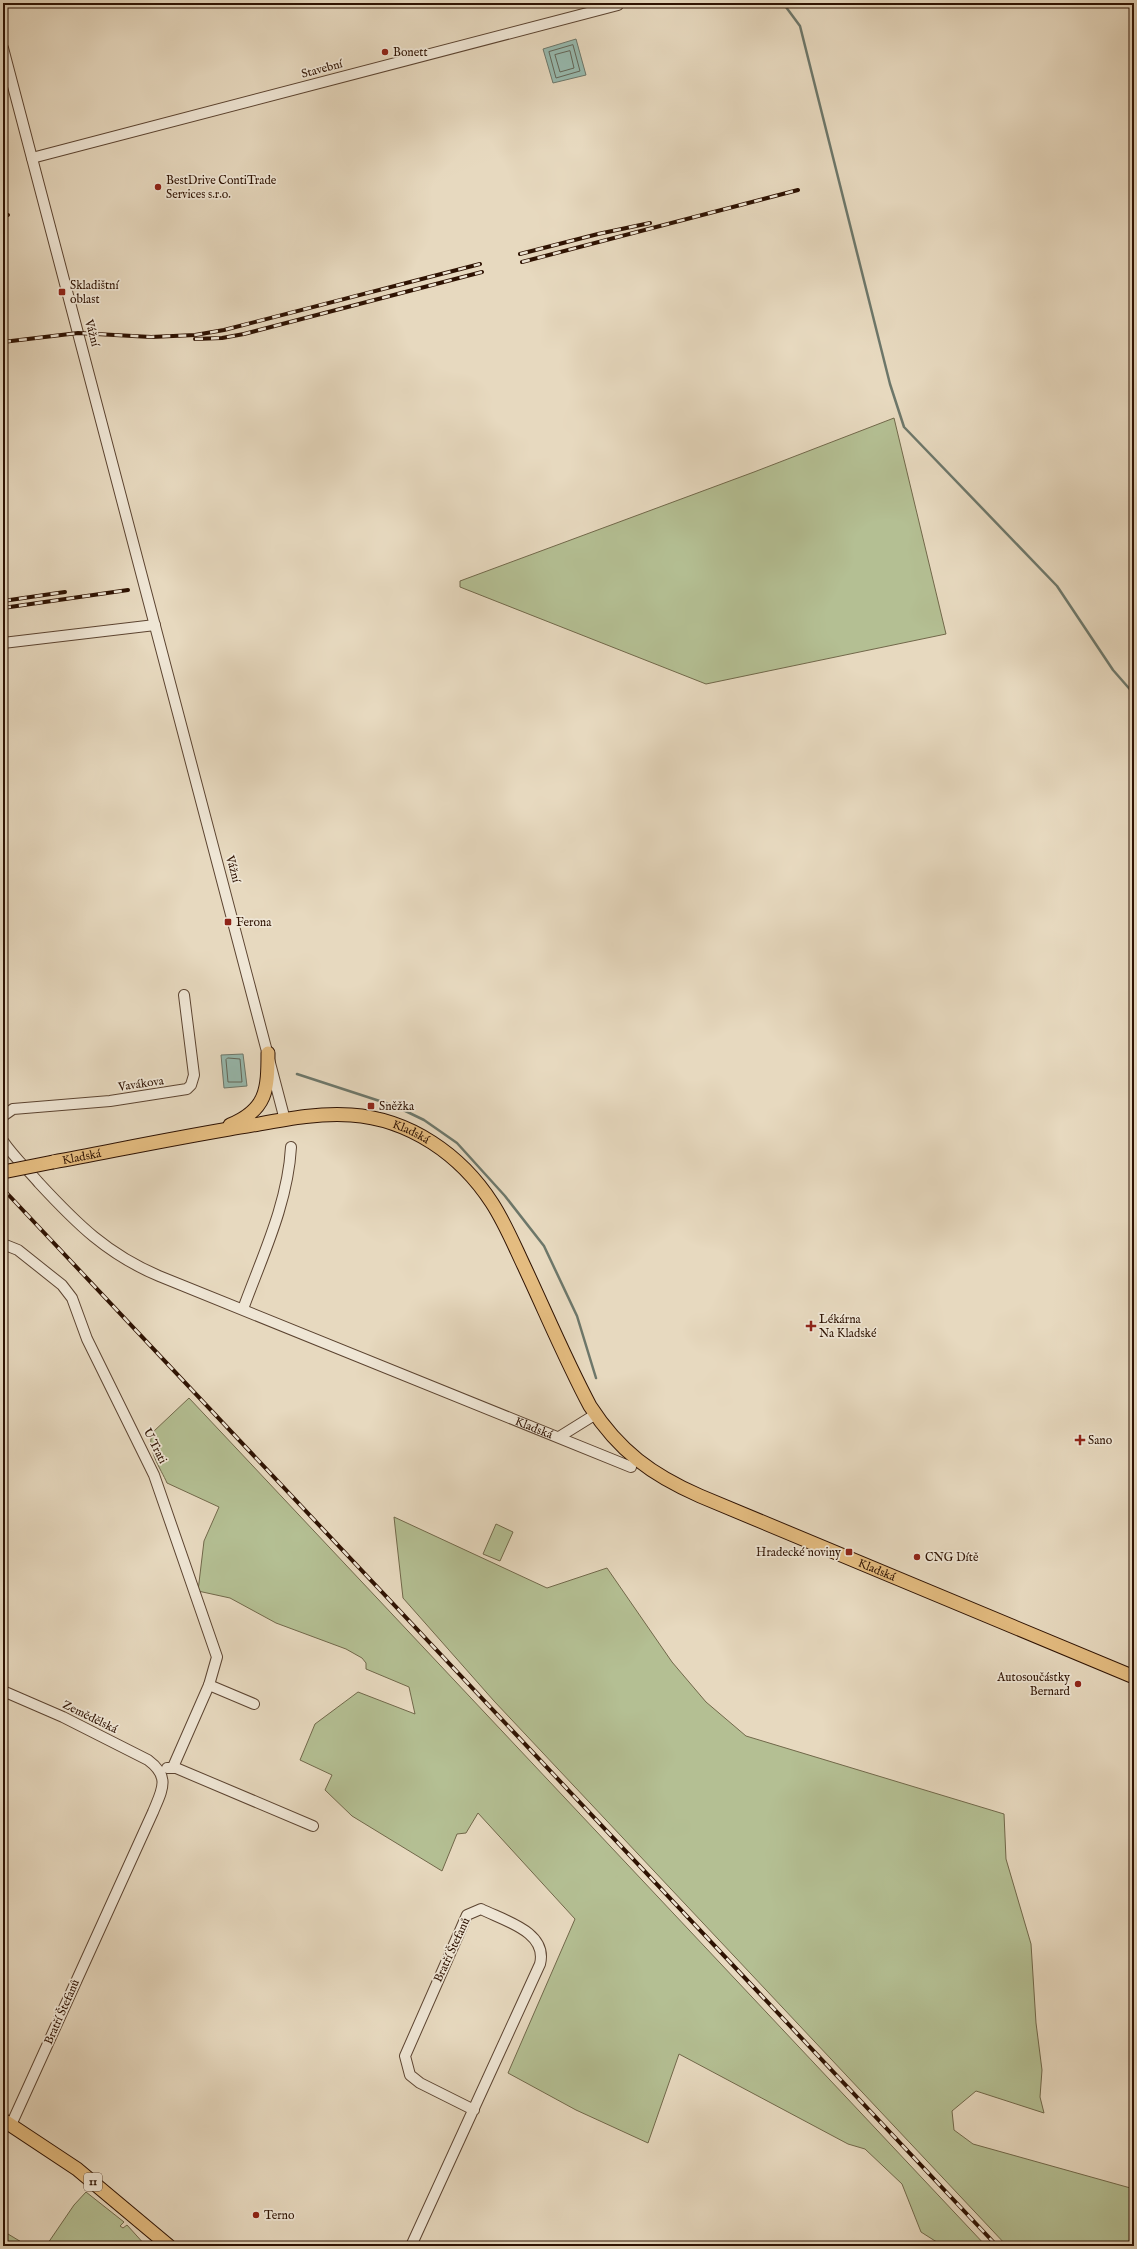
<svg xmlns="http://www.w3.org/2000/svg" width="1137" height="2249" viewBox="0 0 1137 2249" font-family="'IM FELL English',serif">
<rect width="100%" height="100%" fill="#e7d9bf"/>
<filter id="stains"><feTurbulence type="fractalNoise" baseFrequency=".005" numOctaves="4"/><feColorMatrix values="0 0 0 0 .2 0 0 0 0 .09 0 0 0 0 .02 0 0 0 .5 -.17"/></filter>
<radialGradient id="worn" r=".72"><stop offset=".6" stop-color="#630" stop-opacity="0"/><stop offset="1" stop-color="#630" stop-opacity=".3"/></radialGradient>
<g fill="#b4bf93" stroke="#71684a">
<polygon points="894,418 946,634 706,684 460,587 460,581 754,472"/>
<path d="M 189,1398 L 986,2246 L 943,2246 L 921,2232 L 902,2184 L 865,2149 L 848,2144 L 679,2054 L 648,2143 L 576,2110 L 508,2073 L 575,1919 L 478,1813 L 466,1833 L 457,1834 L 442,1871 L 352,1816 L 325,1790 L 332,1775 L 300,1760 L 315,1724 L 358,1692 L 415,1714 L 409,1687 L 366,1669 L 366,1663 L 362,1658 L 346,1649 L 276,1623 L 230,1598 L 198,1591 L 204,1541 L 219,1507 L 167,1483 C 161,1469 145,1447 153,1432 Z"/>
<polygon points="394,1517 547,1588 607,1568 672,1662 706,1702 746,1736 1004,1814 1006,1859 1031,1944 1036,2023 1042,2070 1040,2097 1044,2113 976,2091 952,2111 954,2130 973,2144 1134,2189 1134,2246 1007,2246 494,1701 403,1598"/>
<polygon points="496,1524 513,1532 500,1561 483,1554"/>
<polygon points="86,2192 124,2222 120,2226 123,2228 127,2225 146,2246 46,2246 74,2205"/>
<polygon points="3,2231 28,2246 3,2246"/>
</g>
<g fill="#97baaf" stroke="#6d776a">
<polygon points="576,39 586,75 553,83 543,49"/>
<polygon points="243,1054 247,1086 224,1088 221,1055"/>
</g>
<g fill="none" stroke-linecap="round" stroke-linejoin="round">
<g stroke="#626658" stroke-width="1">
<polygon points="573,45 580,71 556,78 549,52"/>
<polygon points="570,51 574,68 560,72 555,55"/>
<polygon points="228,1058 240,1059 242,1082 228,1082 226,1060"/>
</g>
<g stroke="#6d776a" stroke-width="2.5">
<polyline points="783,3 800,26 890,384 904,427 1057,586 1113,670 1134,694"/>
<polyline points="297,1074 395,1106 424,1120 457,1143 505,1196 544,1246 577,1316 596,1378"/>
</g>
<defs>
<g id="minor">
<polyline points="3,48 285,1120"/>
<polyline points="32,158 618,5"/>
<polyline points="3,643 155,625"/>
<polyline points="3,1116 13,1109 110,1101 187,1089 191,1085 194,1075 184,995"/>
<path id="s1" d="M 3,1141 C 13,1156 27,1169 39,1183 C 77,1224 107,1254 159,1276 L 631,1467"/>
<polyline points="3,1244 18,1250 62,1285 72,1298 87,1339 154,1475 217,1657 209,1685 173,1767"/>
<path d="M 243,1309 C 262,1257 288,1203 291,1147"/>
<polyline points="559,1437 596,1414"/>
<polyline points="209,1685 254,1704"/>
<path d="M 3,1691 L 63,1717 L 148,1760 C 171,1777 162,1790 153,1812 L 11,2125"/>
<polyline points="167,1768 176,1768 313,1826"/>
<path d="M 411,2246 L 540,1964 C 548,1932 505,1921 481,1909 L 467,1915 L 405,2056 L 410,2075 L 420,2083 L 474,2110"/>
</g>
<g id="major">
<path d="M 230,1125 C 267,1110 268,1089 268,1053"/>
<path id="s2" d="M 53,1162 C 112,1151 170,1139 229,1129 C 269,1123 311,1112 351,1115 C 410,1119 461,1155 492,1203 C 505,1223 514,1245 524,1266 C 546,1313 566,1361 590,1406 C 619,1451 652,1475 700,1496 L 1134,1677"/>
<polyline points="3,2120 77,2169 169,2246"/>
</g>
</defs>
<use href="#minor" stroke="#5c4431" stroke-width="12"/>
<use href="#major" stroke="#2e1202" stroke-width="15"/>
<use href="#minor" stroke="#efe6d5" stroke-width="10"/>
<use href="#major" stroke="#e4bc80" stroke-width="13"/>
<defs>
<g id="rail">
<polyline points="3,216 8,215"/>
<polyline points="520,254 598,234 650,223"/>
<polyline points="522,262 798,190"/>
<polyline points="195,339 222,338 244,334 482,272"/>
<polyline points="3,342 78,333 151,337 195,335 224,330 480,264"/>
<polyline points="3,601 65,592"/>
<polyline points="3,608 128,590"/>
<polyline points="3,1189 997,2246"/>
</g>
</defs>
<use href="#rail" stroke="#2e1202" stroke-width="4"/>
<use href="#rail" stroke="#efe6d5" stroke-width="2.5" stroke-dasharray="8" stroke-linecap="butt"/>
<defs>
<polyline id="major-bridge" points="3,1172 53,1162"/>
</defs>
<use href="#major-bridge" stroke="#2e1202" stroke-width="15" stroke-linecap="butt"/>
<use href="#major-bridge" stroke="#e4bc80" stroke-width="13"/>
</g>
<g fill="#8f2418" stroke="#efe6d5" stroke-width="1.5">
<circle cx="385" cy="52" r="4"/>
<circle cx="158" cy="187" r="4"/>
<rect x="58" y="288" width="8" height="8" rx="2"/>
<rect x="224" y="918" width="8" height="8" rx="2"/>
<rect x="367" y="1102" width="8" height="8" rx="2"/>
<path d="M809 1320h4v4h4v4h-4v4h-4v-4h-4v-4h4z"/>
<path d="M1078 1434h4v4h4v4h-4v4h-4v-4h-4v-4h4z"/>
<rect x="845" y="1548" width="8" height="8" rx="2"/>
<circle cx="917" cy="1557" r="4"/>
<circle cx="1078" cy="1684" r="4"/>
<circle cx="256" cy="2215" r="4"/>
</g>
<g text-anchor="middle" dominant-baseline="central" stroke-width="3.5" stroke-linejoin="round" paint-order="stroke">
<rect fill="#efe6d5" stroke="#685241" stroke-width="1" x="84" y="2173" width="18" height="18" rx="3"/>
<g font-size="11" font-weight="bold" fill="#2e1202">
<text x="93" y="2182">11</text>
</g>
<g font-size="12" fill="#2e1202" stroke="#efe6d5" text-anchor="start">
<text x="393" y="52">Bonett</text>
<text x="166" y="180">BestDrive ContiTrade<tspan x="166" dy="14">Services s.r.o.</tspan></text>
<text x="70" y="285">Skladištní<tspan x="70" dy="14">oblast</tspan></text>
<text x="236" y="922">Ferona</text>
<text x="379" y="1106">Sněžka</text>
<text x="819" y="1319">Lékárna<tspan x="819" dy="14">Na Kladské</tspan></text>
<text x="1088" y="1440">Sano</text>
<text x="841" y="1552" text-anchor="end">Hradecké noviny</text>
<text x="925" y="1557">CNG Dítě</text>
<text x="1070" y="1677" text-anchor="end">Autosoučástky<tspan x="1070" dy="14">Bernard</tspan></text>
<text x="264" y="2215">Terno</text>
</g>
<g font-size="12" fill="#2e1202" stroke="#efe6d5">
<text transform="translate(322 69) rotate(-15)">Stavební</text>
<text transform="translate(92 333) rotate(75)">Vážní</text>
<text transform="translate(233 869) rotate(75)">Vážní</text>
<text transform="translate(141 1084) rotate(-8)">Vavákova</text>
<text stroke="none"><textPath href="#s2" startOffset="365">Kladská</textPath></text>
<text stroke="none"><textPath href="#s2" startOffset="29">Kladská</textPath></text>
<text stroke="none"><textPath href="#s1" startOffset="613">Kladská</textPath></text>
<text transform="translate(155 1446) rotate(63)">U Trati</text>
<text stroke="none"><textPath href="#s2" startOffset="1036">Kladská</textPath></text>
<text transform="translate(90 1717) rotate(26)">Zemědělská</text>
<text transform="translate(452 1950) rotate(-65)">Bratří Štefanů</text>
<text transform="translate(62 2012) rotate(-66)">Bratří Štefanů</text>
</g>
</g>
<rect width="1137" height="2249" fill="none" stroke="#e7d9bf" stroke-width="16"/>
<rect x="4" y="4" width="1129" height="2241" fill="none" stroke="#2e1202" stroke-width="2"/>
<rect x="8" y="8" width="1121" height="2233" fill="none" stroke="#2e1202"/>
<rect width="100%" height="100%" filter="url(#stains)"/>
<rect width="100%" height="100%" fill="url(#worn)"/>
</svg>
